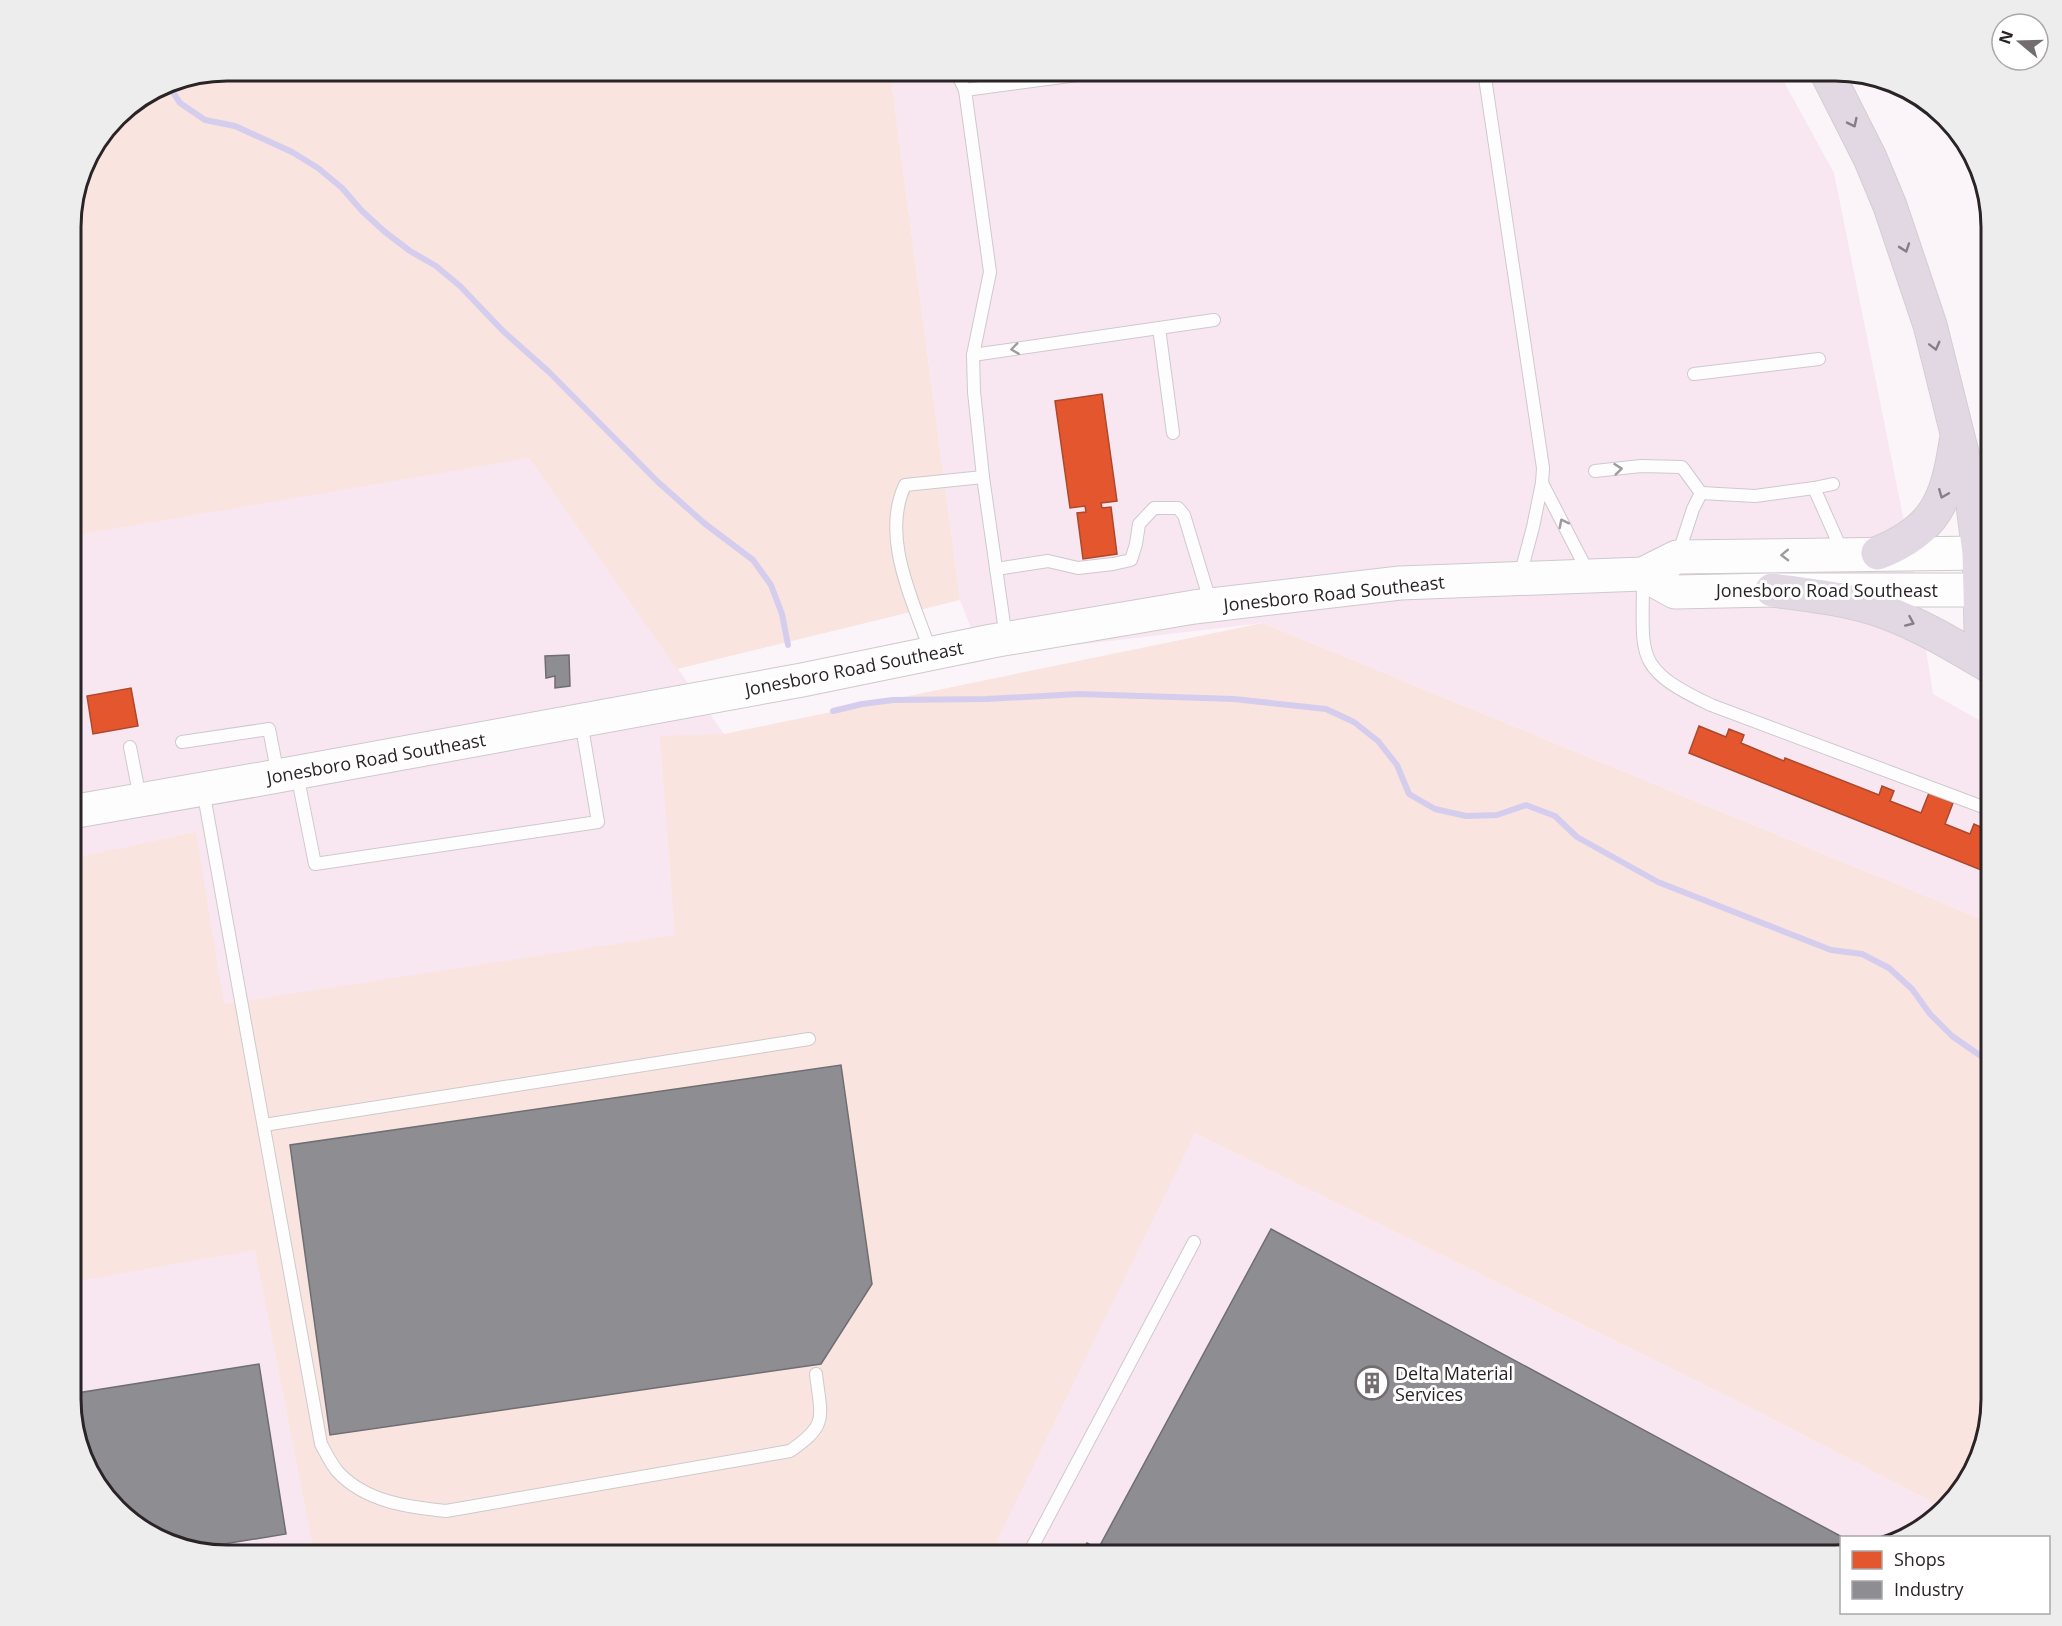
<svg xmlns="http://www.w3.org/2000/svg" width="2062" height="1626" viewBox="0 0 2062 1626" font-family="'Open Sans',sans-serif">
<rect width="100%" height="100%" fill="#fbf4f8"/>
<g fill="#f8e7f0">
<polygon points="890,71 1778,71 1834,173 1911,556 1933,694 1991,727 1991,923 1263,623 982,656 960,600"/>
<polygon points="529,458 724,734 1195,1133 1749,1407 1944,1508 1906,1537 1842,1538 1835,1555 227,1555 168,1544 124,1517 87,1468 71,1409 71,529"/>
</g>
<g fill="#fae4e0">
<polygon points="227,71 890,71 960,600 677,669 529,458 71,536 71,217 87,158 124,110 168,82"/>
<polygon points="1263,623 1991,923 1991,1399 1980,1458 1953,1502 1944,1508 1749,1407 1195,1133 990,1555 333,1555 313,1546 255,1250 71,1282 71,859 196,832 224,1004 675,935 660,736 724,734"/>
</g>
<g fill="#e4572e" stroke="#ac482c" stroke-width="1.5">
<polygon points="1102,394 1117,501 1101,503 1102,508 1111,507 1117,554 1083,559 1077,513 1086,512 1085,506 1070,508 1055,401"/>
<polygon points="131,688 138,726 93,734 87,696"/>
<polygon points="1699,726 1726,737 1729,729 1744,735 1741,743 1784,761 1785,758 1879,795 1882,786 1894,791 1890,801 1921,813 1929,793 1953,803 1945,824 1970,834 1974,824 1985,829 1981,839 1991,843 1991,874 1689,753"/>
</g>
<g fill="#8d8d92" stroke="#6f6e72" stroke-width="1.5">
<polygon points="569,655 570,686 555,688 555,676 546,678 545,656"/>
<polygon points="841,1065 872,1284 821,1364 330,1435 290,1145"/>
<polygon points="1271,1229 1844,1538 1842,1538 1842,1554 1835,1556 1080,1555 1087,1543 1098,1549"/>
<polygon points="259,1364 286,1534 193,1549 168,1544 124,1517 87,1468 71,1409 71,1394"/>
</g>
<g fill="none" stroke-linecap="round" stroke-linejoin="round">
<g stroke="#d5cded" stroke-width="6">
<polyline points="167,83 180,103 205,120 235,126 292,152 318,168 342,188 362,211 385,232 410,251 436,266 460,286 503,331 549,372 658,482 704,523 753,560 771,585 782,614 788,645"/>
<polyline points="833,711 862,704 893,700 986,699 1079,694 1234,699 1326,709 1354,722 1378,741 1397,765 1409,794 1435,809 1466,816 1497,815 1526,805 1555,816 1577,837 1658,882 1831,950 1862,954 1889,968 1912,989 1930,1014 1952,1036 1991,1063"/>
</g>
<defs>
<g id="lane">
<polyline points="956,71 965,90"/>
<polyline points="1484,71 1543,468 1542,483"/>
<polyline points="1159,328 1173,433"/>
<polyline points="973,355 1214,320"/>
<polyline points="1694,374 1819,359"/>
<polyline points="1595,471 1641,466 1682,467 1701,493"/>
<polyline points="1833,484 1814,488 1842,551"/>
<polyline points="1701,493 1755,496 1814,488"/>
<polyline points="1678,555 1693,509 1701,493"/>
<polyline points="996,569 1048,561 1078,568 1113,564 1131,560 1136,544 1139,524 1154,508 1178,508 1184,515 1211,604"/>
<polyline points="1520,576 1533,527 1542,483 1589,574"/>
<path d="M 1643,578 C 1643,657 1633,668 1711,705 L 1991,810"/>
<polyline points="1006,638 983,477 974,392 973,355 990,272 965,90 1107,71"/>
<path d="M 931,653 C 914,602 880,538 905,485 L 983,477"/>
<polyline points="182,742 269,729 278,775"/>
<polyline points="130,747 140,798"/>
<polyline points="297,774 315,864 598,822 581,721"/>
<path d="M 203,790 L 321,1444 C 326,1453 331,1464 338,1472 C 366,1502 408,1507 446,1511 L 790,1451 C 829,1424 821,1418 816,1374"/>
<polyline points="264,1125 809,1039"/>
<polyline points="1028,1555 1194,1242"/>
</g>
<g id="secondary">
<polyline points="1643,574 1675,592 1772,590 1979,590"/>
<polyline points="71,812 261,779 802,680 992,641 1194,607 1400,583 1643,574 1677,557 1979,553"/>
</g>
<g id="highway">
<polyline points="1826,71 1870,158 1890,206 1930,325 1971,489 1979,553 1981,629 1984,645 1991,659"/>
<path d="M 1878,553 C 1936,530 1947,500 1956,442"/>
<path d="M 1772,590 C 1810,595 1849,599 1885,612 C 1923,626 1957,647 1991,667"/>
</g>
</defs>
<use href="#lane" stroke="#cec9cc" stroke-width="14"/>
<use href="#secondary" stroke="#cec9cc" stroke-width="35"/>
<use href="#highway" stroke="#d3cfd1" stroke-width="35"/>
<use href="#lane" stroke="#fefdfe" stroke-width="12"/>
<use href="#secondary" stroke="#fefdfe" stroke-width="33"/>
<use href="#highway" stroke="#e1d8e3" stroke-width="33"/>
</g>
<defs><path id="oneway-chevron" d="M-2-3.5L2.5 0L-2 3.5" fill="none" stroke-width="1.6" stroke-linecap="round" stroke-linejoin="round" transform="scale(1.5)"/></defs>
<g stroke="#867e85">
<use href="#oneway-chevron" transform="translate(1853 123) rotate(64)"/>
<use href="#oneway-chevron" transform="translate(1905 248) rotate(71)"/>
<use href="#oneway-chevron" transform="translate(1935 346) rotate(76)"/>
<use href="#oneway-chevron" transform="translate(1943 494) rotate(112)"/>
<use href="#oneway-chevron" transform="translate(1910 622) rotate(24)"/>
</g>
<g stroke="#9f9b9d">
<use href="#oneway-chevron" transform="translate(1015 349) rotate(172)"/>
<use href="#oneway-chevron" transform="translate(1618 469) rotate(-6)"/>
<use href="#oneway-chevron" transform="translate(1563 523) rotate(-117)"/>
<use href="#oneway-chevron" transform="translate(1785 555) rotate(179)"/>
</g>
<defs>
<symbol id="building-ring" viewBox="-11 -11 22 22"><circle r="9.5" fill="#fff" stroke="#736d70" stroke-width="1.5"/><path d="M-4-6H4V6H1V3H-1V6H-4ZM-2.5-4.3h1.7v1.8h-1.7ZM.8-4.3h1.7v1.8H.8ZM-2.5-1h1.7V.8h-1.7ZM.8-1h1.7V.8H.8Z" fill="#736d70"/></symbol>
</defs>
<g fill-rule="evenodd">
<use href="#building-ring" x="1353" y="1364" width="38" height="38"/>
</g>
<g text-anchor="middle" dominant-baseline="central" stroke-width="6" stroke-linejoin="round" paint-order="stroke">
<g font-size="18" fill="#2a2427" stroke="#fff">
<text x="1827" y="590">Jonesboro Road Southeast</text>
<text transform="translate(1334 593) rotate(-6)">Jonesboro Road Southeast</text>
<text transform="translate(854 668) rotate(-11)">Jonesboro Road Southeast</text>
<text transform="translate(376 758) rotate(-10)">Jonesboro Road Southeast</text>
</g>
<g font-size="18" fill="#2a2427" stroke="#fff" text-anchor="start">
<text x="1395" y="1373">Delta Material<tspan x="1395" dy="21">Services</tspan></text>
</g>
</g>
<path d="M0 0H2062V1626H0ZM227 81H1835A146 146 0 0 1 1981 227V1399A146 146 0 0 1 1835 1545H227A146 146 0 0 1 81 1399V227A146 146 0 0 1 227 81Z" fill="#eeedee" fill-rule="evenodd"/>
<path fill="none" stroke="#2a2427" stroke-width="3" d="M227 81H1835A146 146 0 0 1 1981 227V1399A146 146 0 0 1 1835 1545H227A146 146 0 0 1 81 1399V227A146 146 0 0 1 227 81Z"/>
<rect x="1840" y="1536" width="210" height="78" fill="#ffffff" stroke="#aaa7a9" stroke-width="1.5"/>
<rect x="1852" y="1551" width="30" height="18" fill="#e4572e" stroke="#aaa7a9" stroke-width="1.5"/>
<text x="1894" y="1566" font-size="18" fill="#2a2427">Shops</text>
<rect x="1852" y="1581" width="30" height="18" fill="#8d8d92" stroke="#aaa7a9" stroke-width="1.5"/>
<text x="1894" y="1596" font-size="18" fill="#2a2427">Industry</text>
<g transform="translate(2020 42) rotate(289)"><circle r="28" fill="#ffffff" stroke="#aaa7a9" stroke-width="1.5"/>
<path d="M0-4.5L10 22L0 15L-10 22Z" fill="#736d70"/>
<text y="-9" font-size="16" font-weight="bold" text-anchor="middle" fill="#2a2427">N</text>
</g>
</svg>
